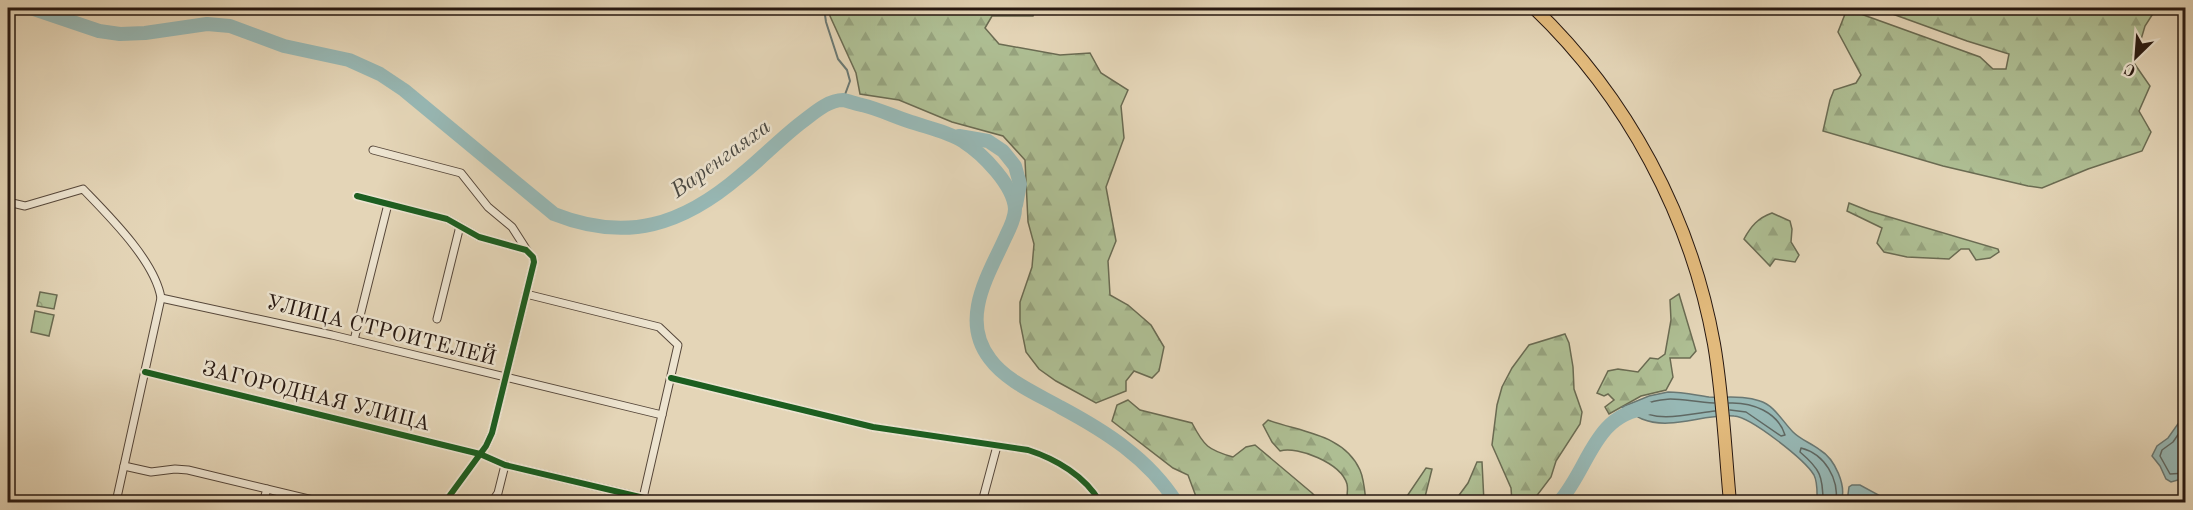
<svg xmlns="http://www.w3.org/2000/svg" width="2193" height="510" viewBox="0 0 2193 510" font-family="'Old Standard TT',serif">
<defs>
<pattern id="forest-firs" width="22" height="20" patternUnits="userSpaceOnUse" patternTransform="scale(1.5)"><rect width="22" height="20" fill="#aebe93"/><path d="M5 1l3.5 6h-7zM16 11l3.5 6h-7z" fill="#96a37e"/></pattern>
<pattern id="park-crowns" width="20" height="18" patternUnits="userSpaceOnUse" patternTransform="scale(1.5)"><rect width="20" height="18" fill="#aebe93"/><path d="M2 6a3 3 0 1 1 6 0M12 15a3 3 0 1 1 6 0" fill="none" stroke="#96a37e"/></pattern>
</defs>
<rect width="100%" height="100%" fill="#e4d5b7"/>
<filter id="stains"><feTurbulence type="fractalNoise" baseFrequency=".00333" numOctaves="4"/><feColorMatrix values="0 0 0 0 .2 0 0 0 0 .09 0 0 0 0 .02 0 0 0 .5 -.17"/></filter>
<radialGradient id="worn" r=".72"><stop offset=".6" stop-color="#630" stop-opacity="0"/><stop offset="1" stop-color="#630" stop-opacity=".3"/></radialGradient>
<polygon fill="#aebe93" stroke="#6a6b52" stroke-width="1.5" points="35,311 54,315 49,336 31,332"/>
<g fill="url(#forest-firs)" stroke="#6a6b52" stroke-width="1.5">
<polygon points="830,8 1035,8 1033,16 992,16 985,28 999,44 1060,55 1090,53 1101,73 1128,90 1121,106 1124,138 1106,187 1116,241 1108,261 1110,295 1128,305 1151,325 1164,347 1159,371 1152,378 1134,371 1126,381 1126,391 1096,403 1056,381 1039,369 1026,352 1020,322 1020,302 1032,267 1034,244 1028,222 1025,160 1003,136 952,122 899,100 860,94 856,73 830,16"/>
<polygon points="1876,8 2154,8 2154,12 2145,26 2134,63 2150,86 2139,111 2151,132 2142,151 2088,169 2042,188 2028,186 1943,166 1823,131 1830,100 1834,90 1856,83 1861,75 1838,32 1847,9 1980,57 1993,69 2006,69 2009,54 1967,41"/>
<polygon points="1849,203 1869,211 1998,249 1999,252 1990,258 1976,260 1969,249 1961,249 1949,259 1907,257 1884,252 1877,243 1882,228 1847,211"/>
<path d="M 1772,213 L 1790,221 L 1792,229 L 1791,242 L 1799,255 L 1795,262 L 1775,259 L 1770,266 L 1744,239 C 1751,226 1758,218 1772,213 Z"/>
<polygon points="1679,294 1696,351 1690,358 1670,358 1673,377 1666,390 1641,396 1609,414 1605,407 1614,400 1608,394 1604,396 1597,393 1608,371 1618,369 1638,372 1650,358 1658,359 1665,354 1671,320 1670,300"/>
<polygon points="1565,334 1569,343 1573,367 1574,389 1582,412 1580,424 1556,461 1551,477 1532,502 1512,502 1511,488 1492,445 1497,405 1502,387 1512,368 1529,345"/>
<path d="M 1128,400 L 1140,410 L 1192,423 C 1204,446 1208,450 1233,457 L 1246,447 L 1255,445 L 1312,493 L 1321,502 L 1198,502 L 1188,475 L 1173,468 L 1112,421 L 1117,405 Z"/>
<path d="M 1268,420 C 1300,432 1344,434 1360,470 C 1364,479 1365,493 1366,502 L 1346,502 C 1347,497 1348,489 1347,484 C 1341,463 1298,446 1280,451 L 1272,442 L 1263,425 Z"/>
<polygon points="1477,462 1482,462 1484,502 1454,502 1468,483"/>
<polygon points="1426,468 1432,469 1425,497 1422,502 1403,502"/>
</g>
<polygon fill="url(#park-crowns)" stroke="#6a6b52" stroke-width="1.5" points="40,292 57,295 54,309 37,306"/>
<g fill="#97b8b5" stroke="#6a7873" stroke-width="1.5">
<path d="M 1668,392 C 1682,392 1695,395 1709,397 C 1727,398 1743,395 1760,401 C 1774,405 1783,422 1793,432 C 1801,440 1811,443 1820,450 C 1835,459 1847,486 1841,502 L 1817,502 C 1817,494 1818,483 1814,475 C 1805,460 1751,417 1734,416 C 1704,413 1671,431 1642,419 C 1635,416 1629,411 1622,407 L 1649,396 Z"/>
<polygon points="2185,400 2185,478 2171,482 2166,479 2160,466 2152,456 2157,446 2168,438 2185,414 2185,408 2183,403"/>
<polygon points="1852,485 1860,485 1886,499 1889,502 1847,502 1849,487"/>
</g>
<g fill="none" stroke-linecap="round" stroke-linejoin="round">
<g stroke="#5f6863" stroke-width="1.5">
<path d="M 1714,403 C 1685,402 1670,393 1640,406 L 1639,409 C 1654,424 1695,413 1715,411"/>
<path d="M 1729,403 C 1752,402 1778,412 1785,435 L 1781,436 L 1746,412 L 1730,410"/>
<polyline points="2186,423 2173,442 2162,450 2160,456 2170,474 2186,473"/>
<path d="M 1823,502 C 1823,476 1820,469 1800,452 L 1801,448 C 1825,454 1839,479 1836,502"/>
</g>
<polyline stroke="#6a7873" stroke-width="2" points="824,8 826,22 838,59 847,70 850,81 843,100"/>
<g stroke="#97b8b5" stroke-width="14">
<path d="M 31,8 L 99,31 L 120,34 L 145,33 L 207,24 L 230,26 L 284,46 L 349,60 L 380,74 L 404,90 L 554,214 C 627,243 683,225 741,175 C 762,158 781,138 802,122 C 814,113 828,100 843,100 C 849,101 856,104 862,105 C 879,109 895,117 911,122 C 929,128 949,132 964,142 C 983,154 1014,186 1015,209 C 1015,217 1010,228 1006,236 C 989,274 959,319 990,359 C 1006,381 1037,394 1060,407 C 1105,431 1148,458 1176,502"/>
<polyline points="959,136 988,141 1003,151 1015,166 1020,184 1016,205"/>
<path d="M 1559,502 C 1590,467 1593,415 1647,408"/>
</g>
<defs>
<g id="street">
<polyline points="373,150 461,173 488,207 512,227 528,252"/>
<polyline points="357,196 447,219 479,237 526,250 533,257 534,262 492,433 486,446 445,502"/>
<path d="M 8,202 L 25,206 L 83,189 C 109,216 155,261 161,298 L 116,502"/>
<polyline points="526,294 659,327 678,345 643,498"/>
<polyline points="161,298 332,335 662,415"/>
<polyline points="437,319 460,226"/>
<polyline points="354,340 388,204"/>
<polyline points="145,372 480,454 505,465 661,502"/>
<path d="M 671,378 L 873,427 L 1028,450 C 1056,459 1085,476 1100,502"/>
<polyline points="124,466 151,472 175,469 188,470 321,502"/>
<polyline points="263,502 267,489"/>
<polyline points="492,502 498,493 505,465"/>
<polyline points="982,502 997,446"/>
</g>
<path id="highway" d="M 1534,8 C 1627,97 1691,216 1714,344 C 1723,396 1725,450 1730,502"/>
</defs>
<use href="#street" stroke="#56473a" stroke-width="9"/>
<use href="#highway" stroke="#271811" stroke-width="14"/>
<use href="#street" stroke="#ede4d0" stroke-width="7"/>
<use href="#highway" stroke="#e2ba7c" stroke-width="12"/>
<defs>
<g id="cycleway">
<polyline points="357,196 447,219 479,237 526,250 533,257 534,262 492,433 486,446 445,502"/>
<polyline points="145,372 480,454 505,465 661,502"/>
<path d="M 671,378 L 873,427 L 1028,450 C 1056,459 1085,476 1100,502"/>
</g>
</defs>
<use href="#cycleway" stroke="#ede4d0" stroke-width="10"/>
<use href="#cycleway" stroke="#1b5e20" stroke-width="6"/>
</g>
<g text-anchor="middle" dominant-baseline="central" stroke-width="5" stroke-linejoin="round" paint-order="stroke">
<g font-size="21" fill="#271811" stroke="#ede4d0">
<text transform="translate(381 331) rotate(14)">УЛИЦА СТРОИТЕЛЕЙ</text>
<text transform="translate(316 397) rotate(14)">ЗАГОРОДНАЯ УЛИЦА</text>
</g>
<g font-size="22" font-style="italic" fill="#494842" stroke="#ede4d0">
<text transform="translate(721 159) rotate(-36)">Варенгаяха</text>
</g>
</g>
<rect width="2193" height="510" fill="none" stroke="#e4d5b7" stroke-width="30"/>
<rect x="9" y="9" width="2175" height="492" fill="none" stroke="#271811" stroke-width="3"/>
<rect x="15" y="15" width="2163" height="480" fill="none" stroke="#271811" stroke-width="1.5"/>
<g transform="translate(2136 57) rotate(205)" stroke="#ede4d0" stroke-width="4.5" paint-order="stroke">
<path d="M0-4.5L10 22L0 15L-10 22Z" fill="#271811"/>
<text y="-9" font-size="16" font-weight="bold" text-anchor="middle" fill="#271811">С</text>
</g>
<rect width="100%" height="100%" filter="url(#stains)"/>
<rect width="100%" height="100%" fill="url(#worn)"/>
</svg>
